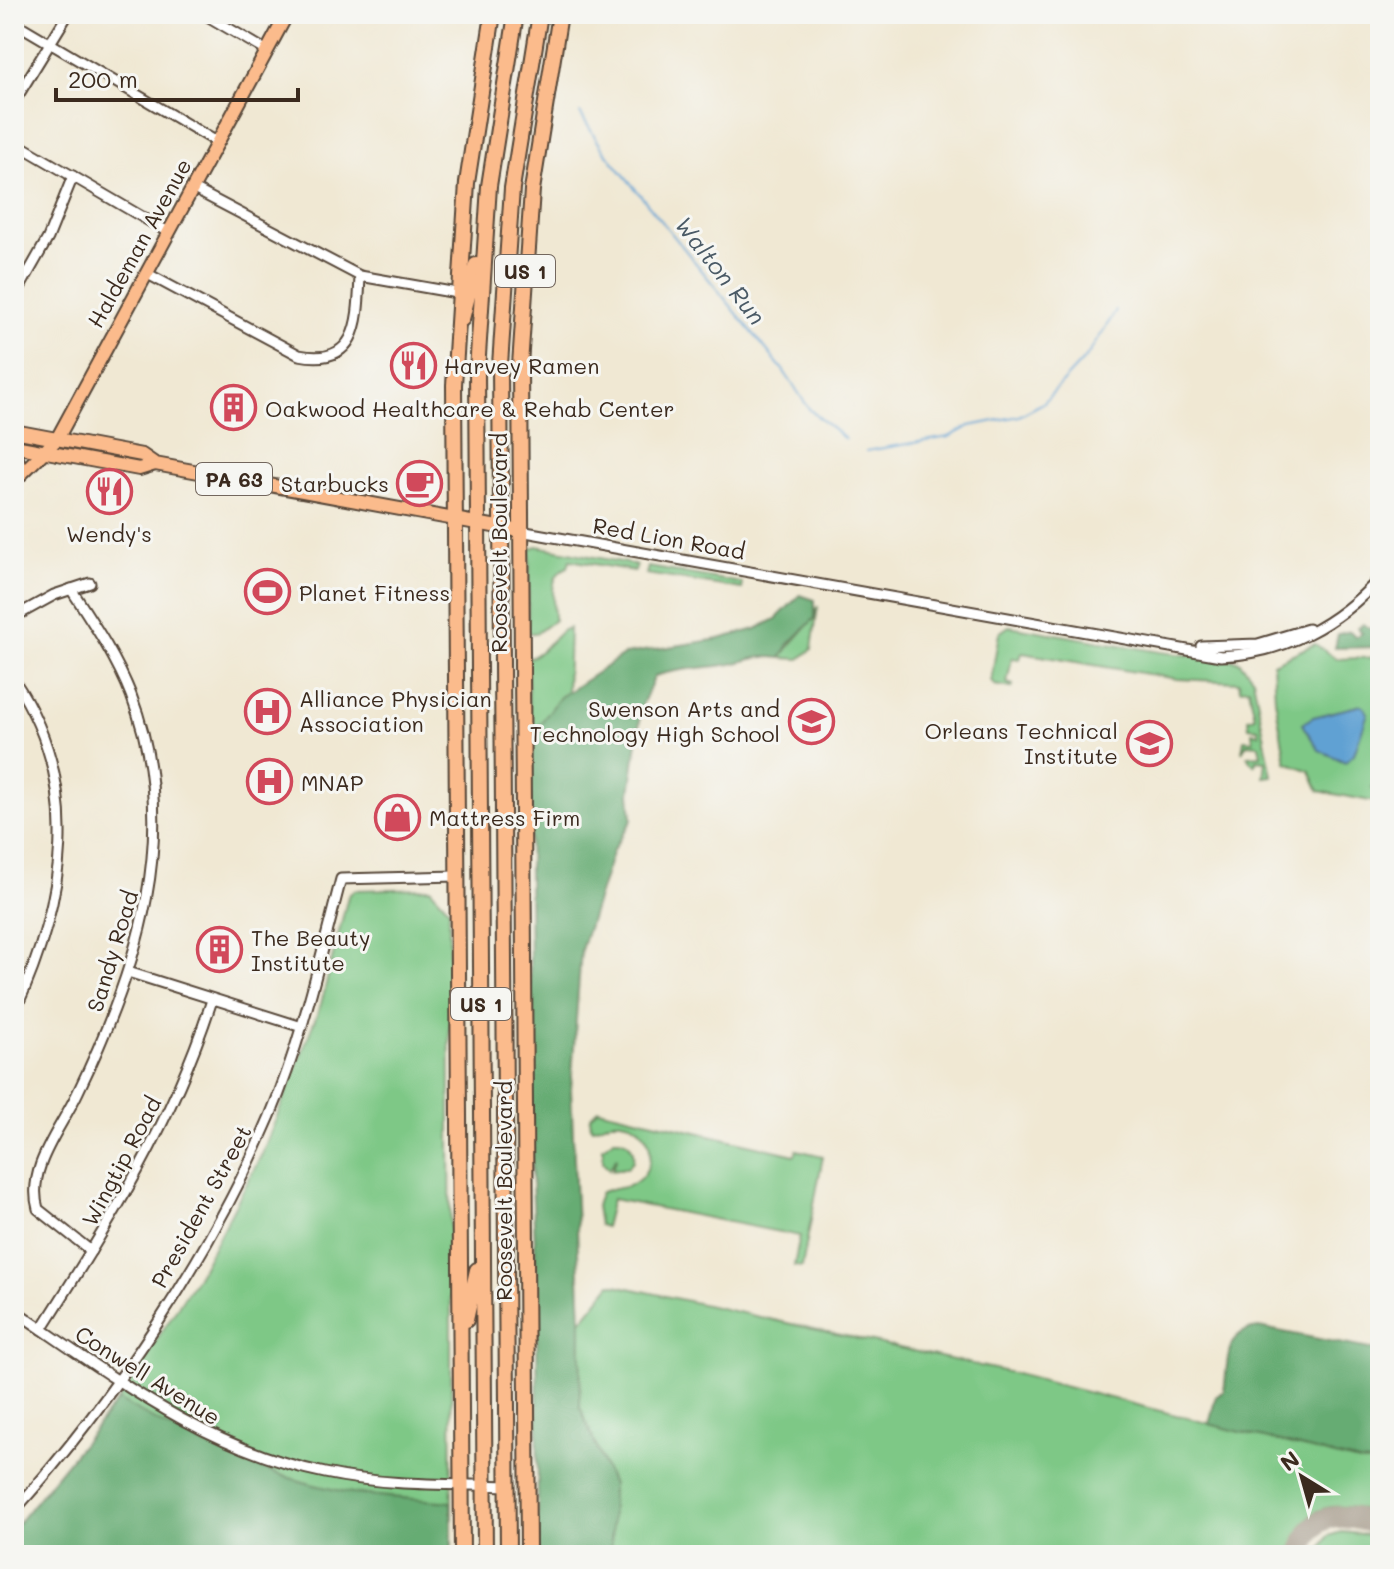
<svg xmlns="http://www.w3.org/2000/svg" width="1394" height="1569" viewBox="0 0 1394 1569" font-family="Mali,sans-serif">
<rect width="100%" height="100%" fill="#f6f6f2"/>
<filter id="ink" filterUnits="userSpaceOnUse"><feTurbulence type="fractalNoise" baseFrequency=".0125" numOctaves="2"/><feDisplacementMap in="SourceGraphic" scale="16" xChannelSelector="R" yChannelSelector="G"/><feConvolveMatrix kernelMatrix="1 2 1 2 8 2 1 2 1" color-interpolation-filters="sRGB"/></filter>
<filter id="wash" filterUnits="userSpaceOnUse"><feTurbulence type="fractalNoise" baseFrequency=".006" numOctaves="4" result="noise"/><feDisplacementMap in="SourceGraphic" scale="32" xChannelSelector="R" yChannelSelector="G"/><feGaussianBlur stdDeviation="1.8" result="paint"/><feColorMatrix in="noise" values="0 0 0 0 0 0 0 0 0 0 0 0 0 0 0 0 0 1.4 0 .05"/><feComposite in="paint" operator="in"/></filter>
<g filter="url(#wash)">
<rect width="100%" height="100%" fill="#f0e8d3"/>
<g fill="#7ec886" stroke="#5c7952" stroke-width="2">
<path d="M 537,546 L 637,565 L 635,571 L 570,560 L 568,567 C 547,574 554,601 554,620 L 537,633 L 527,633 L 530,549 Z"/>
<polygon points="648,567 742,583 742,589 646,574"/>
<path d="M 818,606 L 812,649 L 800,659 L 781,658 C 792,639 813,626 818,606 Z"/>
<polygon points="1009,626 1160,652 1239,661 1253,678 1272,776 1264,777 1266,761 1257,760 1254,765 1248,756 1261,755 1259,745 1247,744 1242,752 1244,740 1253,741 1252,732 1259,734 1258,728 1249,727 1248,719 1255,717 1249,688 1240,689 1239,682 1177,679 1022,653 1020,659 1012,658 1007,683 1013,685 1012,688 994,685 991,680 999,633"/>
<path d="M 569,628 L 567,693 L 532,735 L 531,783 L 527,659 C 548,651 555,631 569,628 Z"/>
<polygon points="1315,644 1337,659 1380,657 1380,762 1372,788 1380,790 1380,803 1319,791 1310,771 1286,762 1275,699 1273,663"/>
<polygon points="430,888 449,909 452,1555 26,1555 14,1543 14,1528 118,1400 200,1272 262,1154 321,1004 348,896 354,890"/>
<path d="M 598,1109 L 795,1155 L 797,1150 L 823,1156 L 802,1267 L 794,1266 L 800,1236 L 612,1199 L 605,1227 L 599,1225 L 596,1206 L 600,1193 C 611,1187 625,1190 636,1182 C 660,1165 653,1124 621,1121 C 610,1119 602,1127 591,1128 L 590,1116 Z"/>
<path d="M 614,1139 C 628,1138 635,1147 633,1161 L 627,1168 L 612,1170 L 617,1157 L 609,1169 L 603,1162 L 603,1147 Z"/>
<path d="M 611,1284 L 1012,1373 L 1359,1462 L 1380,1464 L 1380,1513 C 1331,1502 1305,1499 1291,1555 L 611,1555 L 612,1485 L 580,1407 L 581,1321 Z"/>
<polygon points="1341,1532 1380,1536 1380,1555 1317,1555 1328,1536"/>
</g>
<g fill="#66ac73" stroke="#506b48" stroke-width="2">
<path d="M 800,595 L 815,600 L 815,618 L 789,644 L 781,658 C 754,655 754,660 731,664 C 704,669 681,667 655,676 L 642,705 L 630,793 L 632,820 L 613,850 L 581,950 L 571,1089 L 581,1321 L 580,1407 L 612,1485 L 611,1555 L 538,1555 L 537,1289 L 532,1180 L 529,870 L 532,735 L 560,697 L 625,654 L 719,639 L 756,629 L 776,619 Z"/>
<polygon points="1363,624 1380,634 1380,647 1335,648 1338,634 1350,631 1356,637 1362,633 1358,628"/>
<path d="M 1263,1328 L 1380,1351 L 1380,1464 L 1359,1462 L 1209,1424 L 1216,1396 L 1224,1391 C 1229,1360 1223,1328 1263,1328 Z"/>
<path d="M 118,1400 C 189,1440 260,1475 341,1491 C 376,1498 415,1498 451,1502 L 452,1555 L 26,1555 L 14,1543 L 14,1528 Z"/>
</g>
<polygon fill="#60a1d3" stroke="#4e6678" stroke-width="2" points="1362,705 1368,713 1354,754 1345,762 1319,750 1302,724 1313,717"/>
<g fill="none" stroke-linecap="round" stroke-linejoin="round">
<g stroke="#60a1d3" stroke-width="2">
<polyline points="580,113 602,148 783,370 810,410 845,439"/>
<polyline points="866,451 949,437 970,426 1019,416 1043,403 1087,356 1116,311"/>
</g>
<path stroke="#968978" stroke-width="22" d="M 1301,1555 C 1312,1506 1341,1515 1380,1524"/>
</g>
</g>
<g filter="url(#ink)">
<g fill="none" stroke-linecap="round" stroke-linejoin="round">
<defs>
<g id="minor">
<polyline points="204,14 267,51"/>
<polyline points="14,22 217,142"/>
<polyline points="14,102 68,14"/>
<polyline points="14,142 168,232"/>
<polyline points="192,188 360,276 457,293"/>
<path d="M 146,273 L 299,355 C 359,367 358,319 360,276"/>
<polyline points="14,298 48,238 73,176"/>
<path d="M 520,531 L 1221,656 C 1284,654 1338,624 1380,578"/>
<path d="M 71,589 C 93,623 116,657 131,695 C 183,830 138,968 78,1092 C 61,1129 26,1168 38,1209 L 91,1251"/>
<polyline points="14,617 54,595 90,583"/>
<polyline points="1201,646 1258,644 1308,629"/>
<path d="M 14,680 C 85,786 65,903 14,1013"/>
<polyline points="128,972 302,1027"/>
<path d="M 14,1310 C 113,1377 205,1449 325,1473 C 386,1486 447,1484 508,1486"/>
<path d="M 42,1329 C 111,1220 172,1124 212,1000"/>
<path d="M 14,1511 C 113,1401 212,1253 270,1116 C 302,1040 320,959 341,879 L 457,876"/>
</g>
<g id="major">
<polyline points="14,431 142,455 155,464 520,531"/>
<polyline points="14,446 139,469 155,464"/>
<polyline points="14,451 19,464 14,481"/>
<polyline points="14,481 57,439 287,14"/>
</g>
<g id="highway">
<polyline points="462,319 476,265"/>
<polyline points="466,1320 477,1270"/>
<polyline points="462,1555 454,385 467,183 493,14"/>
<polyline points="485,1555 477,371 489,186 516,14"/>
<polyline points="508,1555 500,365 512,188 540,14"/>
<polyline points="528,1555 520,365 532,190 560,14"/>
</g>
</defs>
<use href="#minor" stroke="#564639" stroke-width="13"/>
<use href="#major" stroke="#564639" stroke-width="16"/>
<use href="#highway" stroke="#564639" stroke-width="18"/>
<use href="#minor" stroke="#fff" stroke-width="9"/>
<use href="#major" stroke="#fbbb8c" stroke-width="12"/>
<use href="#highway" stroke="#fbbb8c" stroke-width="14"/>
</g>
</g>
<defs>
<symbol id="restaurant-ring" viewBox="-11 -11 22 22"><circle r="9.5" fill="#f6f6f2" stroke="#d1495b" stroke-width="1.5"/><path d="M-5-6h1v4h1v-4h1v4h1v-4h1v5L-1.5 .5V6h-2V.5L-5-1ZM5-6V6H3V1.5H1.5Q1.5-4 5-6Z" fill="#d1495b"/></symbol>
<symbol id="building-ring" viewBox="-11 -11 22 22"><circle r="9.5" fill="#f6f6f2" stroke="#d1495b" stroke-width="1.5"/><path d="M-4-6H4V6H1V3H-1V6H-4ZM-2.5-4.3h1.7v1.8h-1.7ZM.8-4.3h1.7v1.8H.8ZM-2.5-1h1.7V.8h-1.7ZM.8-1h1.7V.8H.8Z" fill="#d1495b"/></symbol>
<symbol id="cafe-ring" viewBox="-11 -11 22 22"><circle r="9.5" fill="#f6f6f2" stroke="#d1495b" stroke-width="1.5"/><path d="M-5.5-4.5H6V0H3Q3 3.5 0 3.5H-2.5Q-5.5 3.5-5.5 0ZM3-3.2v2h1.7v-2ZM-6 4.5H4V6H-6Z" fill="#d1495b"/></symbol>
<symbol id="stadium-ring" viewBox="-11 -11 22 22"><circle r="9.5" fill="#f6f6f2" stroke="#d1495b" stroke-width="1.5"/><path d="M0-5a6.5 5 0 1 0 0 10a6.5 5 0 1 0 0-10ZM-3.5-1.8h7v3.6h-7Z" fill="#d1495b"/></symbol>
<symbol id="hospital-ring" viewBox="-11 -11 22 22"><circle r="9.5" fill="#f6f6f2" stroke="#d1495b" stroke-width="1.5"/><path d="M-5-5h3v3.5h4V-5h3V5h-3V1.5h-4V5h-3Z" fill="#d1495b"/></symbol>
<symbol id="school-ring" viewBox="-11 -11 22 22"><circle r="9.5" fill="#f6f6f2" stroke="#d1495b" stroke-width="1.5"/><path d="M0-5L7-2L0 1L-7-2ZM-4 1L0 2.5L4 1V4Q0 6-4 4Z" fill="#d1495b"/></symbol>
<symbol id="university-ring" viewBox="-11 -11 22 22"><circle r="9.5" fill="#f6f6f2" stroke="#d1495b" stroke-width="1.5"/><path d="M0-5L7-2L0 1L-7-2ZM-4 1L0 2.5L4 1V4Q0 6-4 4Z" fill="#d1495b"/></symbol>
<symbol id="shop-ring" viewBox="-11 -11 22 22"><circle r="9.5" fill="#f6f6f2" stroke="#d1495b" stroke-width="1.5"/><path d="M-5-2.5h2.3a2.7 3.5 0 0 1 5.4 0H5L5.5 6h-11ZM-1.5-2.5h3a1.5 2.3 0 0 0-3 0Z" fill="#d1495b"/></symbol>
</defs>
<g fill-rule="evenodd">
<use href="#restaurant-ring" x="388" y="340" width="51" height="51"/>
<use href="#building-ring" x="208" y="382" width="51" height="51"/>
<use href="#cafe-ring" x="394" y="458" width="51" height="51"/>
<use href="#restaurant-ring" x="84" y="466" width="51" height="51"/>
<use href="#stadium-ring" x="242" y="566" width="51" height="51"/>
<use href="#hospital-ring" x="242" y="686" width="51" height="51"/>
<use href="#school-ring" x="786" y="696" width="51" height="51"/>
<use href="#university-ring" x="1124" y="718" width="51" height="51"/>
<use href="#hospital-ring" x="244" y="756" width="51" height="51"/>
<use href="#shop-ring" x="372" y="792" width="51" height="51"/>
<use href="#building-ring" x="194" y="924" width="51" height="51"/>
</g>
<g text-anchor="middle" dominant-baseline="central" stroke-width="6" stroke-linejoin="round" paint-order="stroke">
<g fill="#f6f6f2" stroke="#73675e" stroke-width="2">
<rect x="495" y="255" width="60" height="32" rx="6"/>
<rect x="196" y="463" width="76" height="32" rx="6"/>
<rect x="451" y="988" width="60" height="32" rx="6"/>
</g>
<g font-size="20" font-weight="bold" fill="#3b2a1e">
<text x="525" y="271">US 1</text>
<text x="234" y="479">PA 63</text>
<text x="481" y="1004">US 1</text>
</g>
<g font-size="22" fill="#3b2a1e" stroke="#f6f6f2">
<text transform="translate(139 243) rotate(-61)">Haldeman Avenue</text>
<text transform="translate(669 538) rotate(10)">Red Lion Road</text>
<text transform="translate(498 543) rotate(-90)">Roosevelt Boulevard</text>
<text transform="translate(112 951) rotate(-73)">Sandy Road</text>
<text transform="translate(121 1161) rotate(-62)">Wingtip Road</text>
<text transform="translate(503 1191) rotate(-90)">Roosevelt Boulevard</text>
<text transform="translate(201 1206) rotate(-61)">President Street</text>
<text transform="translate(148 1375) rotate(32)">Conwell Avenue</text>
</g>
<g font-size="22" fill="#3b2a1e" stroke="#f6f6f2" text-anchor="start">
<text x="444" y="365">Harvey Ramen</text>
<text x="265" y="408">Oakwood Healthcare &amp; Rehab Center</text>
<text x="389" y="483" text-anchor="end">Starbucks</text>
<text x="109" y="533" text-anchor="middle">Wendy's</text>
<text x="299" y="592">Planet Fitness</text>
<text x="299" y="698">Alliance Physician<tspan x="299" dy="25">Association</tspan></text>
<text x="780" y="708" text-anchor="end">Swenson Arts and<tspan x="780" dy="25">Technology High School</tspan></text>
<text x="1118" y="730" text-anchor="end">Orleans Technical<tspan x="1118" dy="25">Institute</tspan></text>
<text x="301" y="782">MNAP</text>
<text x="429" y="817">Mattress Firm</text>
<text x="251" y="937">The Beauty<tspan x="251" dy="25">Institute</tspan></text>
</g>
<g font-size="24" font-style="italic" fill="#4a5a66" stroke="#f6f6f2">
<text transform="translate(721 270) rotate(52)">Walton Run</text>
</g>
</g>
<rect width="1394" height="1569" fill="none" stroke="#f6f6f2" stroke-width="48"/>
<g transform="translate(1302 1477) rotate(323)" stroke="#f6f6f2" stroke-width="6" paint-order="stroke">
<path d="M0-6L14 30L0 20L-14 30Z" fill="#3b2a1e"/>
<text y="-12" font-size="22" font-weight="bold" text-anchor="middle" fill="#3b2a1e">N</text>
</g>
<path d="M56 88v12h242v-12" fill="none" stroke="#3b2a1e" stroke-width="4"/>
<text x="68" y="88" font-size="24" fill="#3b2a1e" stroke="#f6f6f2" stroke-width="6" paint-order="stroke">200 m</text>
</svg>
